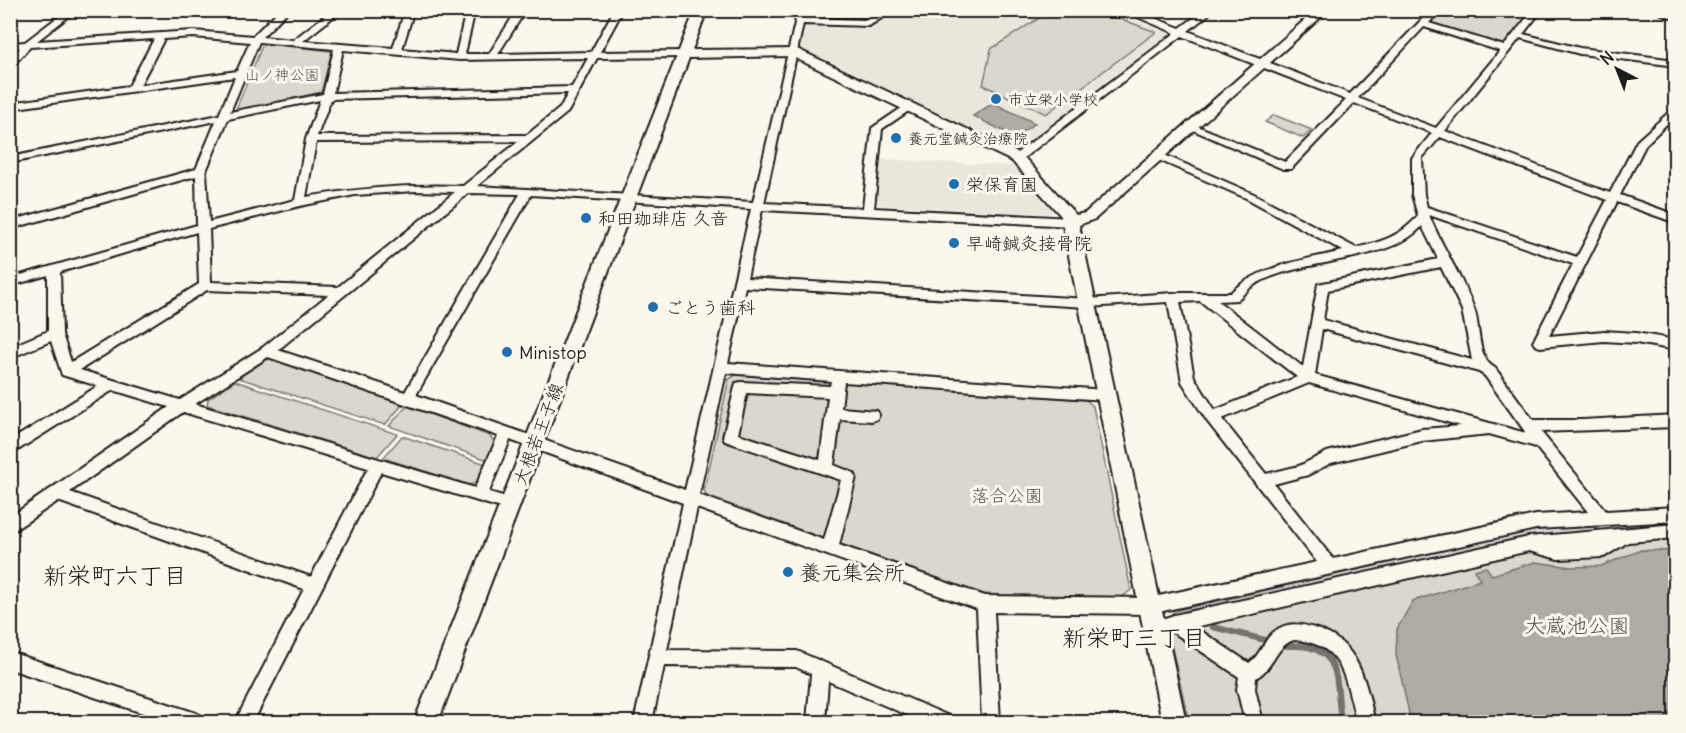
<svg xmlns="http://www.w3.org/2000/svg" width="1686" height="733" viewBox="0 0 1686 733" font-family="Delius,'Klee One',sans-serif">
<rect width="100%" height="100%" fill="#fbf7ec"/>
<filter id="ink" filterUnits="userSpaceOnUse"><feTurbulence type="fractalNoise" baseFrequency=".0167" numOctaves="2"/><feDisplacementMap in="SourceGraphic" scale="12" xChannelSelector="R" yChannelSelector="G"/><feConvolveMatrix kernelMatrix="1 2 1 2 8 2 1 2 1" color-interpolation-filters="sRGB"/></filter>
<g filter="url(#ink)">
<g fill="#eae6dc">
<polygon points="898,10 1113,11 1172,34 1019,150 1013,150 799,48 804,25 869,26"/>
<polygon points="879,159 1014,166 1056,209 1049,214 880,205 874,202"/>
</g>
<g fill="#dad7ce" stroke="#7b7a75" stroke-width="1.5">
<polygon points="1050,11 1099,11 1156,32 1046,114 983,85 991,49"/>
<polygon points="1442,11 1533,11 1503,46 1433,25 1431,22"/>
<polygon points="267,44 332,51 321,92 238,111 236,109 262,46"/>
<polygon points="1274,115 1312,130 1303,138 1265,122"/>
<polygon points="272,358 403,404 385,425 239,378 264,361"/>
<polygon points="736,375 1086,400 1093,406 1131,590 1119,600 983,594 708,498 704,491 729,379"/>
<polygon points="235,381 397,434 377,457 207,405 208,399"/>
<polygon points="407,406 490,436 495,443 488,460 389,426"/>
<polygon points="402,436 486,464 480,480 470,485 383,458"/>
<polygon points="1675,522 1675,722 1189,722 1166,622 1174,611 1535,530"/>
</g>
<g fill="#afaca5" stroke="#74726e" stroke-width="1.5">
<polygon points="993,103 1035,123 1015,137 973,116"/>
<polygon points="1641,550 1675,551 1675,722 1411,722 1396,655 1397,629 1413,601 1480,580 1474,570 1486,567 1492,575 1535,562 1572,567 1601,566"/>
</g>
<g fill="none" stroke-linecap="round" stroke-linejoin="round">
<g stroke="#74726e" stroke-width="6">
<polyline points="1213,627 1269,641"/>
<path d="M 1282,645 C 1291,647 1301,645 1311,648 C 1346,658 1334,696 1342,722"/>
</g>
<defs>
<g id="street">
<path d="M 67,10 L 77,10 L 37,41 L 193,31 L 253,36 L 279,10 L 289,10 L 262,37 L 293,40 L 332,10 L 342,10 L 303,41 L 393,48 L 405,10 L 414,10 L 402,49 L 456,54 L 466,10 L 475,10 L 465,54 L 489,54 L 517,10 L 526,10 L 498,54 L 591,52 L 614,10 L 623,10 L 600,52 L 685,51 L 690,54 L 685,57 L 597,58 L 568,112 L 477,186 L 753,202 L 798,10 L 806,10 L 805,18 L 867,20 L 883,10 L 894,10 L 869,26 L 803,24 L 764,203 L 863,208 L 872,128 L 909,103 L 913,104 L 913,108 L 882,129 L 874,208 L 1072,218 L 1078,222 L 1072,226 L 762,210 L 747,278 L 1087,299 L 1173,293 L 1230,293 C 1260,265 1305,260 1343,251 L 1246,198 L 1154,158 L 1154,154 L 1162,154 L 1254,194 L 1356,248 C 1381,242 1401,236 1418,216 L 1412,195 L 1412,158 L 1432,133 L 1354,103 L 1291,169 L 1283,169 L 1186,127 L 1187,125 L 1195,125 L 1285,162 L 1346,100 L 1182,36 L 1021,160 L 1013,160 L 1013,156 L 1175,33 L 1121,10 L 1134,10 L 1180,28 L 1204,10 L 1214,10 L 1188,31 L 1350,94 L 1431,10 L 1440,10 L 1429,23 L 1504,46 L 1533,10 L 1542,10 L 1523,34 L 1580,48 L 1676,60 L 1676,66 L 1580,54 L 1520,38 L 1445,131 L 1610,193 L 1637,141 L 1676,106 L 1676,115 L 1646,144 L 1620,195 L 1676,215 L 1676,223 L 1617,202 L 1549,336 L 1604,331 L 1636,333 L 1676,340 L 1676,350 L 1636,343 L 1604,341 L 1540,347 L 1535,345 L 1533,342 L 1573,264 L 1429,215 C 1442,247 1462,277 1474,309 C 1481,327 1476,358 1495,368 L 1533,420 L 1582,420 L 1676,415 L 1676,427 L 1541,432 L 1606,511 L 1676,507 L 1676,521 L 1536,529 L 1149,614 L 994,612 L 1000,722 L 982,722 L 977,609 L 697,508 L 667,650 L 797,651 L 949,716 L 952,722 L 923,722 L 828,681 L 825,722 L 807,722 L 811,674 L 796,667 L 664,666 L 652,722 L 634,722 L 683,503 L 510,440 L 489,492 L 516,500 L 519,505 L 516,510 L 511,511 L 381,472 L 253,722 L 235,722 L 304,589 L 58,501 L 10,533 L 10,517 L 169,407 L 113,390 L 10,455 L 10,441 L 98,386 L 62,375 L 51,341 L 10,358 L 10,347 L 48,331 L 48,275 L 10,286 L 10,278 L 197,225 L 196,176 L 10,229 L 10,221 L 196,169 L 216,121 L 10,163 L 10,157 L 219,115 L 235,77 L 10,109 L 10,103 L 129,86 L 154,39 L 30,47 L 10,69 L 10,59 L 20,48 L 10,49 L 10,43 L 25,42 ZM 1424,27 L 1500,51 L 1436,128 L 1358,98 ZM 193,37 L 250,42 L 237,71 L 140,85 L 164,39 ZM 259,42 L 334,49 L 323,94 L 230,112 ZM 343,50 L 460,60 L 588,58 L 572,87 L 333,93 ZM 568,93 L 560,108 L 527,135 L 317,136 L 331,99 ZM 320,100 L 306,139 L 295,200 L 209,222 L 206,171 L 228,119 ZM 1440,137 L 1607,200 L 1577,257 L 1427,207 L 1424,195 L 1422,158 ZM 519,141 L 463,186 C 410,184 359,188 306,197 L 316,142 ZM 415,191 L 455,192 L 338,287 L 211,282 L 209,229 L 300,206 L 355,195 ZM 469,193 L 520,194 L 405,392 L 278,350 ZM 531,195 L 751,209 L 685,490 L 416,395 ZM 1422,226 L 1438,259 L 1318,284 L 1303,367 L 1218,301 L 1237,300 C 1242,296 1246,291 1251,287 C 1295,257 1389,265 1422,226 ZM 197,232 L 199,284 L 71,362 L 62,334 L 60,272 ZM 1441,267 L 1462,310 L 1472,360 L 1323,320 L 1328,290 ZM 745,287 L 1087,307 L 1168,302 L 1182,382 L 1207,421 L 1317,562 L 1149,598 L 985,596 L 839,545 L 856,477 L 854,473 L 834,465 L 840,419 L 872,421 L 877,419 L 879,415 L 877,411 L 841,408 L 844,382 L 1105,400 L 1110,399 L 1112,395 L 1110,391 L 1105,390 L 728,363 ZM 207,290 L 328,295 L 262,348 L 180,400 L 80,370 ZM 1200,301 L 1297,377 L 1215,410 L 1194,377 L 1180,302 ZM 1322,329 L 1479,372 L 1485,376 L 1526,433 L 1315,375 ZM 268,357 L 498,436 L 475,488 L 195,404 ZM 726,373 L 831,381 L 830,386 L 741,382 L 736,383 L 723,437 L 725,441 L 841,480 L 824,540 L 699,495 ZM 1309,383 L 1461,426 L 1422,429 L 1327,452 L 1299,466 L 1266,474 L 1222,419 ZM 747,393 L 828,397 L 820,460 L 738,434 ZM 183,412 L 368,468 L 311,577 L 70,492 ZM 1489,434 L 1536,447 L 1588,512 L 1536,515 L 1333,559 L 1274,484 L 1308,475 L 1331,463 L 1422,441 Z"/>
<polygon points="1656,10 1676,13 1676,19 1657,12"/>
<path d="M 1676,524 L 1676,538 L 1628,542 L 1604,557 L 1558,559 L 1529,551 L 1195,627 L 1249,663 C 1262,654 1264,637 1278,629 C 1290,622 1302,624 1314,628 C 1360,642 1365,681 1375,722 L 1357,722 C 1345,683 1346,643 1294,640 C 1276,645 1274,668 1256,678 L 1255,689 L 1263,722 L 1245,722 L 1237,689 L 1239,677 L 1173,632 L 1162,635 L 1156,633 L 1154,627 L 1156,621 L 1174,615 L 1529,537 Z"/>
<polygon points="10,652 196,713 202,716 205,722 170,722 10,669"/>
</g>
<polygon id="secondary" points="695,10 707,10 692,50 797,49 1022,155 1076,215 1085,213 1316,10 1329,10 1095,219 1079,225 1186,722 1162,722 1061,216 1012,161 791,56 689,58 438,722 414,722"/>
</defs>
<use href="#street" stroke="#1c1c1c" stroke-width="4"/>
<use href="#secondary" stroke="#1c1c1c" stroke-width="4"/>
<use href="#street" fill="#fbf7ec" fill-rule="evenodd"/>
<use href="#secondary" fill="#fbf7ec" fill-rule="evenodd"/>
</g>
</g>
<g fill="#1f6fb2" stroke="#fbf7ec" stroke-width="2">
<circle cx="996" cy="99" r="6"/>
<circle cx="896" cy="138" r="6"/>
<circle cx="954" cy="184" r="6"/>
<circle cx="586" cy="218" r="6"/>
<circle cx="954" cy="243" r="6"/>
<circle cx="653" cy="307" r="6"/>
<circle cx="507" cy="352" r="6"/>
<circle cx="788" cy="572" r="6"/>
</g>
<g text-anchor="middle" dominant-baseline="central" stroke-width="6" stroke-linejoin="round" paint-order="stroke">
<g font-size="15" fill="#555451" stroke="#fbf7ec">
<text x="282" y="74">山ノ神公園</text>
</g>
<g font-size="15" fill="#1c1c1c" stroke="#fbf7ec" text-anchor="start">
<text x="1008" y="99">市立栄小学校</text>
<text x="908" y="138">養元堂鍼灸治療院</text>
</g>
<g font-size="18" fill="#1c1c1c" stroke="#fbf7ec" text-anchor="start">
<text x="966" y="184">栄保育園</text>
<text x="598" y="218">和田珈琲店 久音</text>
<text x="966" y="243">早崎鍼灸接骨院</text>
<text x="665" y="307">ごとう歯科</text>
<text x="519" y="352">Ministop</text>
</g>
<g font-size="18" fill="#1c1c1c" stroke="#fbf7ec">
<text transform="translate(538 434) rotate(-69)">大根若王子線</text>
</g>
<g font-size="18" fill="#555451" stroke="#fbf7ec">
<text x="1007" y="495">落合公園</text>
</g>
<g font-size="21" fill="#1c1c1c" stroke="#fbf7ec" text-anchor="start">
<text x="800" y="572">養元集会所</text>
</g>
<g font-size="21" fill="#555451" stroke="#fbf7ec">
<text x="1577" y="625">大蔵池公園</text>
</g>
<g font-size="24" fill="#1c1c1c" stroke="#fbf7ec">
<text x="115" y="575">新栄町六丁目</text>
<text x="1134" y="637">新栄町三丁目</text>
</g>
</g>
<rect width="1686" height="733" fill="none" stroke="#fbf7ec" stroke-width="36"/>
<rect x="18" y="18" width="1650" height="697" fill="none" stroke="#1c1c1c" stroke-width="2" filter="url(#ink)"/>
<g transform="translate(1617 69) rotate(318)" stroke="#fbf7ec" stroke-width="4.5" paint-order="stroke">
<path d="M0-4.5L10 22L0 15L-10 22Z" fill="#1c1c1c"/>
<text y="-9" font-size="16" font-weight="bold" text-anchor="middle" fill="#1c1c1c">N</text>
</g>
</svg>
